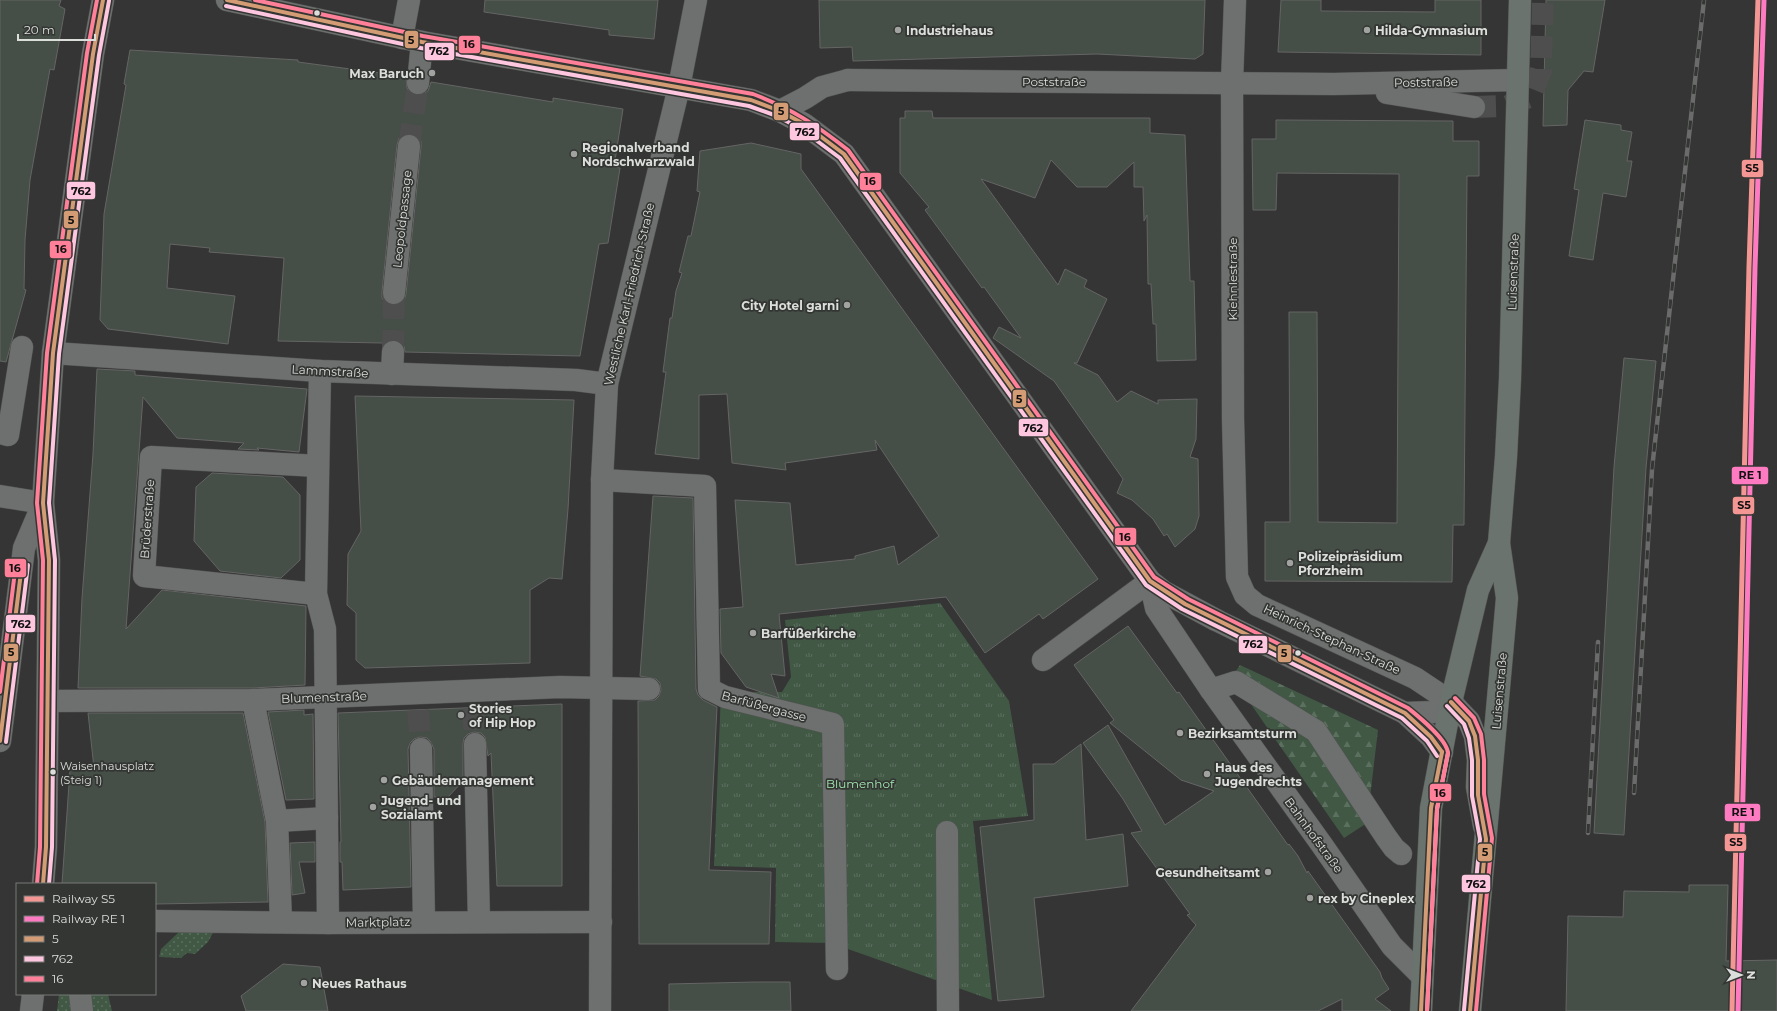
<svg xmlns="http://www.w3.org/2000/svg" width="1777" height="1011" viewBox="0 0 1777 1011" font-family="Montserrat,sans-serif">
<defs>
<pattern id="grass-dots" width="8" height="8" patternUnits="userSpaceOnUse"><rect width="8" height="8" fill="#415845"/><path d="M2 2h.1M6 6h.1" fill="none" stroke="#5c705f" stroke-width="1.8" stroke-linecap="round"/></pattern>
<pattern id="forest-firs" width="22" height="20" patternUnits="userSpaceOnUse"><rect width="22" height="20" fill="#415845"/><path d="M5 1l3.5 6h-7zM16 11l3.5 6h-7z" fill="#5c705f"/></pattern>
<pattern id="park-tufts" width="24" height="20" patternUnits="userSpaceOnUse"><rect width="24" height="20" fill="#415845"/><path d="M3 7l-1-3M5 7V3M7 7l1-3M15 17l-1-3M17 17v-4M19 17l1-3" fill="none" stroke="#5c705f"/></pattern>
</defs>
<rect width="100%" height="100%" fill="#343534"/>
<g fill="url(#grass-dots)">
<polygon points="180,931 214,931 208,942 195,954 187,953 181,958 159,957 161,949"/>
<polygon points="59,994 73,994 75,1011 57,1011"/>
<polygon points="91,994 108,994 112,1011 93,1011"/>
</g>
<polygon fill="url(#forest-firs)" points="1240,665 1378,730 1367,823 1344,838 1232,677"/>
<polygon fill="url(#park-tufts)" points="940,603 1009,701 1028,816 973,821 992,1000 831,943 775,942 776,868 714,866 721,692 782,692 791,677 785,620"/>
<g fill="#464e48" stroke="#646564" fill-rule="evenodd">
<polygon points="0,0 61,0 59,6 65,9 54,70 50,69 30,180 25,240 24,289 26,290 6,362 0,361"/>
<polygon points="485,0 658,0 654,39 609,35 609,30 484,12"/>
<polygon points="819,0 1205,0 1203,54 1195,59 1097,54 853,61 852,47 820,48"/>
<polygon points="1281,0 1321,0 1321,11 1435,12 1435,0 1481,0 1481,55 1278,52"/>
<polygon points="1546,0 1605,0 1593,72 1584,71 1568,90 1567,125 1543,126"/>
<path d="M 130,50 L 298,60 L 298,62 L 380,73 L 406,77 L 407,88 L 410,93 L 416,95 L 423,94 L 428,91 L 431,82 L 553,102 L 553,98 L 623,109 L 614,167 L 620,168 L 608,243 L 599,244 L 580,356 L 405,352 L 404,346 L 400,342 L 394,340 L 388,341 L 383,345 L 383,343 L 278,341 L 284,258 L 209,252 L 210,248 L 170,244 L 167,288 L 235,296 L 228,344 L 108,329 L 100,320 L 104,214 L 126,85 L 124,84 ZM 404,134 L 411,134 L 417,136 L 421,141 L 421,147 L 406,294 L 404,301 L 399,305 L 393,305 L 386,303 L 382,298 L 382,292 L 397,145 L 399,138 Z"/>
<polygon points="905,111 932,111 933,118 1150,118 1150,133 1185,135 1190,281 1194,281 1196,360 1157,361 1156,324 1153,324 1151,284 1148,284 1147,215 1144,221 1143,187 1134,187 1134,162 1107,187 1077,187 1051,160 1035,198 981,179 1058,285 1065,269 1087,280 1084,287 1107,299 1077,363 1074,363 1098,375 1117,402 1131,391 1158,404 1158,400 1197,399 1196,439 1190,457 1198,459 1199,516 1195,529 1175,547 1167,534 1164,536 1153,519 1132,500 1117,493 1123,479 1054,381 993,338 999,327 1021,338 984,287 982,288 925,210 929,207 900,173 900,118 905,118"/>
<polygon points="1276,120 1453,121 1453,141 1479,141 1479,176 1467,176 1464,525 1453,525 1452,582 1265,581 1265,522 1290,522 1289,312 1317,312 1318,522 1397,523 1399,174 1277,173 1276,210 1253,210 1252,139 1276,139"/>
<polygon points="1585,120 1621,125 1621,130 1632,132 1627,161 1632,161 1626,197 1603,193 1593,260 1569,256 1579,190 1574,189"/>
<polygon points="751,143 801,154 801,169 1098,579 1043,619 1039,614 985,653 946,597 779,614 785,676 771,674 779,698 746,687 721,653 720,609 743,607 735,500 790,503 796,565 855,559 855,556 894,546 898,565 939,536 875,440 877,450 785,463 786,470 732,463 727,394 699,395 699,459 655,454 666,372 663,372 670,318 672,318 676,291 682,273 679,272 688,236 691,236 700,192 697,191 700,151"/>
<polygon points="1624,358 1656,361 1646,468 1624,835 1594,833 1614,467"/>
<polygon points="97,369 135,371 135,375 307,389 299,452 257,448 259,450 238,449 244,443 177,438 143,397 126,629 162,590 306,606 305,685 253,688 78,688 82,598 93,454"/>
<polygon points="355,396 574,400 568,509 562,579 549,578 530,590 530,663 365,668 356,660 356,613 347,605 348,554 361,531"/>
<polygon points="212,473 283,477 300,495 300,560 281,578 220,571 194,541 196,487"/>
<polygon points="653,496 693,498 696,689 698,695 703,700 717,707 709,870 771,872 769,944 639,944 638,701 655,700 659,696 661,690 660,683 656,679 640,676"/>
<polygon points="1128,626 1177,693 1179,692 1288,845 1289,844 1298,856 1307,873 1308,871 1380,972 1382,978 1389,989 1375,999 1391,1011 1342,1011 1342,999 1318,1011 1131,1011 1196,925 1187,915 1190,914 1131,833 1142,831 1123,799 1083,743 1108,725 1165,825 1214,791 1181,780 1110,723 1114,720 1074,665"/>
<polygon points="562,704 562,886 497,886 491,753 488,756 485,737 481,733 474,732 468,734 464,738 463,744 463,781 448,797 434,797 434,749 431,742 427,738 420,737 414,739 410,743 408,749 411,887 343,890 342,862 340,862 340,842 341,842 338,713"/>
<polygon points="304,710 304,715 313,714 314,799 286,800 268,712"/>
<polygon points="88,713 243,713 265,822 268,902 155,904 155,884 62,884 70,770 94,768"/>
<polygon points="1081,744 1086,840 1123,834 1128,886 1034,898 1044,997 998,1001 980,827 1034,820 1033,764 1054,764"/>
<polygon points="315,842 315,862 299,862 305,893 292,895 290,843"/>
<polygon points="1689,885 1728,885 1726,961 1777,960 1777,1011 1566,1011 1568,916 1623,917 1624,891 1689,892"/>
<polygon points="283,964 320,967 328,1011 246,1011 241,996"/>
<polygon points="755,982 790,982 791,1011 669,1011 669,984"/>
</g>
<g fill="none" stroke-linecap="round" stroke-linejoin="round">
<g stroke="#4d4e4d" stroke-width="22" stroke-dasharray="22 11" stroke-linecap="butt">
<polyline points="409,146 418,83"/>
<polyline points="393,352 394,293"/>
<polyline points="473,708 475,744"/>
<polyline points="418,710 421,749"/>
</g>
<polyline stroke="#4d4e4d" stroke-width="22" stroke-dasharray="22 11" stroke-linecap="butt" points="1474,107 1508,106 1531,96 1541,71 1543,0"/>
<defs>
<g id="pedestrian">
<polyline points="227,0 422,42 751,100 780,111 804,124 844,154 1150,581 1164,592 1216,620"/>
<polyline points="402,38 409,0"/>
<polyline points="418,83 422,42"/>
<polyline points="780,111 805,98 822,87 848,80"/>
<polyline points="394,293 409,146"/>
<polyline points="53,353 320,371 576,380 607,384"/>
<polyline points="320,371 316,594 325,629 328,923"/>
<polyline points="392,374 393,352"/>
<polyline points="0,433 8,435 22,347"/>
<polyline points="602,480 705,486 709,689 725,697 833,724 837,969"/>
<polyline points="1150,581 1156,608 1211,690 1322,845 1392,946 1422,976"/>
<polyline points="316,594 144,576 151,457 318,466"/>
<polyline points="1043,660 1150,581"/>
<polyline points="1211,690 1236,682 1316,731 1386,837 1394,848 1401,854"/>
<polyline points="253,700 277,821 281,921"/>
<polyline points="48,701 253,700 560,687 649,689"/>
<polyline points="475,744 479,922"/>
<polyline points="421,749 424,922"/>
<polyline points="277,821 327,818"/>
<polyline points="947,832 948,1011"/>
<polyline points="155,921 328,923 601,922"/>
<polyline points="80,994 82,1011"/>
<polyline points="600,1011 602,480 607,384 679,87 696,0"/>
</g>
<g id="minor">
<polyline points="1235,0 1232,82 1233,419 1237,577 1245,595 1257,605 1415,678 1451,702 1469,721 1475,736 1478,760 1477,787 1484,826"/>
<polyline points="848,80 1334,84 1518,80"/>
<polyline points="1387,93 1474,107"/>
<polyline points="0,496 43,503"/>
<polyline points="1216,620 1405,713 1431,737 1442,752"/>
<polyline points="1405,713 1434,712 1451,702"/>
</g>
<g id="secondary">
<polyline points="0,741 24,548 42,506"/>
<polyline points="43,884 46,847 49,560 43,503 53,353 93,54 103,0"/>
<polyline points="31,1011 33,994"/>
</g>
<g id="primary">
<polyline points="1421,1011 1431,808 1451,702 1478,590 1499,543"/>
<polyline points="1470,1011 1507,598 1499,543 1506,457 1510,379 1520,0"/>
</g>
</defs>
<use href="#pedestrian" stroke="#525352" stroke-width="23"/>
<use href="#minor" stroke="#525352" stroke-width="23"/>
<use href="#secondary" stroke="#525352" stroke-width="23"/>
<use href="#primary" stroke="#525352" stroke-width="23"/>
<use href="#pedestrian" stroke="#6e706f" stroke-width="22"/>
<use href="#minor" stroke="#6e706f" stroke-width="22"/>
<use href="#secondary" stroke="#6e706f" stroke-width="22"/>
<use href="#primary" stroke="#6a736d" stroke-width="22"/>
<defs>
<g id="rail">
<polyline points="1634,793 1652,469 1704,0"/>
<polyline points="1588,833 1598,642"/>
</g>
</defs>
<use href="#rail" stroke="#6a6b6a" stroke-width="4.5"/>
<use href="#rail" stroke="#333633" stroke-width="3" stroke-dasharray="9" stroke-linecap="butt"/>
<defs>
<g id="bus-1">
<polyline points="227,0 422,42 751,100 780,111 804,124 844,154 1150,581 1185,604 1405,713 1431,737 1442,752"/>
<polyline points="1451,702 1469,721 1475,736 1478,760 1478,795 1486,839 1470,1011"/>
<polyline points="0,741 22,564"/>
<polyline points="43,884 46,847 49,560 43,503 53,353 93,54 103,0"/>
<polyline points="1421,1011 1431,808 1442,752"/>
</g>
<g id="bus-2">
<polyline points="226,6 421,48 749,106 777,116 801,129 840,158 1146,585 1182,609 1402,718 1427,741 1437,756"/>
<polyline points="1447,706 1464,724 1469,738 1472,760 1472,796 1480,839 1464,1010"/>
<polyline points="6,742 28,565"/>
<polyline points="49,884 52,847 55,560 49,503 59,354 99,55 109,1"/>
<polyline points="1427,1011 1437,809 1448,753"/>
</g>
<g id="bus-3">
<path d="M 255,0 L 423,36 L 753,94 C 792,109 815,124 848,150 L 1154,577 L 1188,599 L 1408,708 C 1419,717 1447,739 1448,753 L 1437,809 L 1427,1011"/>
<polyline points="0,692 16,563"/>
<polyline points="1455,698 1474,718 1481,734 1484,760 1484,794 1492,838 1476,1011"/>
<polyline points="37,884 40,847 43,560 37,503 47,353 87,53 97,0"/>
</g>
</defs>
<use href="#bus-1" stroke="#333633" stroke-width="7"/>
<use href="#bus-2" stroke="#333633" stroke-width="7"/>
<use href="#bus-3" stroke="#333633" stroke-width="7"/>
<use href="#bus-1" stroke="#d39c74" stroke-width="4"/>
<use href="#bus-2" stroke="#fec6df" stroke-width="4"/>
<use href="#bus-3" stroke="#ff8098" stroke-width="4"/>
<defs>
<polyline id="rail-1" points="1732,1011 1749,267 1758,0"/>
<polyline id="rail-2" points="1738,1011 1755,267 1764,0"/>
</defs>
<use href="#rail-1" stroke="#333633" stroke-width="8"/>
<use href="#rail-2" stroke="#333633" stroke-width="8"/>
<use href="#rail-1" stroke="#f49694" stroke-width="5"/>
<use href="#rail-2" stroke="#fe7ac1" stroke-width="5"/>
</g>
<g fill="#dcdedc" stroke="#333633" stroke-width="1.5">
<circle cx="317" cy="13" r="3.5"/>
<circle cx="1298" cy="653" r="3.5"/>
<circle cx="53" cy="772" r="3.5"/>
</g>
<g fill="#a1a3a1" stroke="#333633" stroke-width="1.5">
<circle cx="898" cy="30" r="4"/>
<circle cx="1367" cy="30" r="4"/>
<circle cx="432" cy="73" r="4"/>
<circle cx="574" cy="154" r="4"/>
<circle cx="847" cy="305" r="4"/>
<circle cx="1290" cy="563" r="4"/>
<circle cx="753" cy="633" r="4"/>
<circle cx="461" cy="715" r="4"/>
<circle cx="1180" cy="733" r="4"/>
<circle cx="1207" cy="774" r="4"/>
<circle cx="384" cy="780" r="4"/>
<circle cx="373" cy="807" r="4"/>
<circle cx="1268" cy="872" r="4"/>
<circle cx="1310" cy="898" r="4"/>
<circle cx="304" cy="983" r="4"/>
</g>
<g text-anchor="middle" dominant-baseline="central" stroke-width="3.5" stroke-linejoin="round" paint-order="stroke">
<g font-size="11" fill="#dcdedc" stroke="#333633" text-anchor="start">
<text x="60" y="766">Waisenhausplatz<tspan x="60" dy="14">(Steig 1)</tspan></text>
</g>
<g font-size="12" font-weight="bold" fill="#dcdedc" stroke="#333633" text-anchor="start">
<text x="906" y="30">Industriehaus</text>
<text x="1375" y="30">Hilda-Gymnasium</text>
<text x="424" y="73" text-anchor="end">Max Baruch</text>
<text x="582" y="147">Regionalverband<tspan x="582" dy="14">Nordschwarzwald</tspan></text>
<text x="839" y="305" text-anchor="end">City Hotel garni</text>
<text x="1298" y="556">Polizeipräsidium<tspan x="1298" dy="14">Pforzheim</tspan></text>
<text x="761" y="633">Barfüßerkirche</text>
<text x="469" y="708">Stories<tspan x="469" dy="14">of Hip Hop</tspan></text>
<text x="1188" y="733">Bezirksamtsturm</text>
<text x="1215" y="767">Haus des<tspan x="1215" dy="14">Jugendrechts</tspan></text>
<text x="392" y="780">Gebäudemanagement</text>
<text x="381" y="800">Jugend- und<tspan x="381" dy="14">Sozialamt</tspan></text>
<text x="1260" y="872" text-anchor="end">Gesundheitsamt</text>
<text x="1318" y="898">rex by Cineplex</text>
<text x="312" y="983">Neues Rathaus</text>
</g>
<g font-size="12" fill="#dcdedc" stroke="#333633">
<text x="1054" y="81">Poststraße</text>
<text transform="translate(1426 82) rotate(-1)">Poststraße</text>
<text transform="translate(402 219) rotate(-84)">Leopoldpassage</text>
<text transform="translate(1513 272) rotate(-88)">Luisenstraße</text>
<text transform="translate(1232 279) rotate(-90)">Kiehnlestraße</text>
<text transform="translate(629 294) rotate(-77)">Westliche Karl-Friedrich-Straße</text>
<text transform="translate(330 371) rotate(3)">Lammstraße</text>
<text transform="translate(147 519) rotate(-86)">Brüderstraße</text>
<text transform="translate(1332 639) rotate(25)">Heinrich-Stephan-Straße</text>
<text transform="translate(1499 691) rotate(-85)">Luisenstraße</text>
<text transform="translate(324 697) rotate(-2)">Blumenstraße</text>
<text transform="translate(764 706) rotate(15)">Barfüßergasse</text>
<text transform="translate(1314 835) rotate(54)">Bahnhofstraße</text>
<text transform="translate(378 922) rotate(-1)">Marktplatz</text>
</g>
<g font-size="12" fill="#a1e7b0" stroke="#333633">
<text x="860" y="783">Blumenhof</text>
</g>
</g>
<g stroke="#333633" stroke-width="1.5">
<rect x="404" y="30" width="15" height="19" rx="4" fill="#d39c74"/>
<rect x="458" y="35" width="23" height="19" rx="4" fill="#ff8098"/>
<rect x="424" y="42" width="31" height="19" rx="4" fill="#fec6df"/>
<rect x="773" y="102" width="16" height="19" rx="4" fill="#d39c74"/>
<rect x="789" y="122" width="31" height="19" rx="4" fill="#fec6df"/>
<rect x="1741" y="159" width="23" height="19" rx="4" fill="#f49694"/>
<rect x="859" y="172" width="23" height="19" rx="4" fill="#ff8098"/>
<rect x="66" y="181" width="30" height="19" rx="4" fill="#fec6df"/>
<rect x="63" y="210" width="16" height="19" rx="4" fill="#d39c74"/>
<rect x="49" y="240" width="23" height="19" rx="4" fill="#ff8098"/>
<rect x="1012" y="389" width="15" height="19" rx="4" fill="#d39c74"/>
<rect x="1018" y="418" width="31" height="19" rx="4" fill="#fec6df"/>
<rect x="1731" y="466" width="38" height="19" rx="4" fill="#fe7ac1"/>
<rect x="1732" y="496" width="23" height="19" rx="4" fill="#f49694"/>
<rect x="1114" y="527" width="23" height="19" rx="4" fill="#ff8098"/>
<rect x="4" y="558" width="23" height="20" rx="4" fill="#ff8098"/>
<rect x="5" y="614" width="31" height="19" rx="4" fill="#fec6df"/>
<rect x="1238" y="635" width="30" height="19" rx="4" fill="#fec6df"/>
<rect x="3" y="643" width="16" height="19" rx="4" fill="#d39c74"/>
<rect x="1277" y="644" width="15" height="19" rx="4" fill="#d39c74"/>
<rect x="1429" y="783" width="23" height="19" rx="4" fill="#ff8098"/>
<rect x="1724" y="803" width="37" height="19" rx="4" fill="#fe7ac1"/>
<rect x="1724" y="833" width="23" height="19" rx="4" fill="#f49694"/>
<rect x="1477" y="843" width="16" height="19" rx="4" fill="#d39c74"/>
<rect x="1461" y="874" width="30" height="19" rx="4" fill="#fec6df"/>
</g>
<g font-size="11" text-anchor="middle" font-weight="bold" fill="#111">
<text x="411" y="44">5</text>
<text x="469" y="48">16</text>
<text x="439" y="55">762</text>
<text x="781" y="115">5</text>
<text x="805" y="136">762</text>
<text x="1752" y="172">S5</text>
<text x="870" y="185">16</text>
<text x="81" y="195">762</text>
<text x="71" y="224">5</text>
<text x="61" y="253">16</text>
<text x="1019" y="403">5</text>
<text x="1033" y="432">762</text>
<text x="1750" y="479">RE 1</text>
<text x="1744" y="509">S5</text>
<text x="1125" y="541">16</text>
<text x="15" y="572">16</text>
<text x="21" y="628">762</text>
<text x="1253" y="648">762</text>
<text x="11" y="656">5</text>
<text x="1284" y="657">5</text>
<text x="1440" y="797">16</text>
<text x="1743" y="816">RE 1</text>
<text x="1736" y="846">S5</text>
<text x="1485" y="856">5</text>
<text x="1476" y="888">762</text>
</g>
<rect x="16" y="883" width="140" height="112" fill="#333633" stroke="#777977"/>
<rect x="24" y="896" width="20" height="6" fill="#f49694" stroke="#777977"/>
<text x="52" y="903" font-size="12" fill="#dcdedc">Railway S5</text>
<rect x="24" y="916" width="20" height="6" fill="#fe7ac1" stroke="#777977"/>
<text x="52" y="923" font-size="12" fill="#dcdedc">Railway RE 1</text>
<rect x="24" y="936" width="20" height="6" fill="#d39c74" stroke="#777977"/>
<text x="52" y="943" font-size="12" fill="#dcdedc">5</text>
<rect x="24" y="956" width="20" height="6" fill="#fec6df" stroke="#777977"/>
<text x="52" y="963" font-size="12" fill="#dcdedc">762</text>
<rect x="24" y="976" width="20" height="6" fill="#ff8098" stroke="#777977"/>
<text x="52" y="983" font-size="12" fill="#dcdedc">16</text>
<g transform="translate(1741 975) rotate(90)" stroke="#333633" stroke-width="3" paint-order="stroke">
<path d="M0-3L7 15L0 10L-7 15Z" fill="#dcdedc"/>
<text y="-6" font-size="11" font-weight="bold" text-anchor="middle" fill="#dcdedc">N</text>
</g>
<path d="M18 34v6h77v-6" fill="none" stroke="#dcdedc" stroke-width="2"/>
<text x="24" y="34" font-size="12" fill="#dcdedc" stroke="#333633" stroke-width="3" paint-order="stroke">20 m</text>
</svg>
